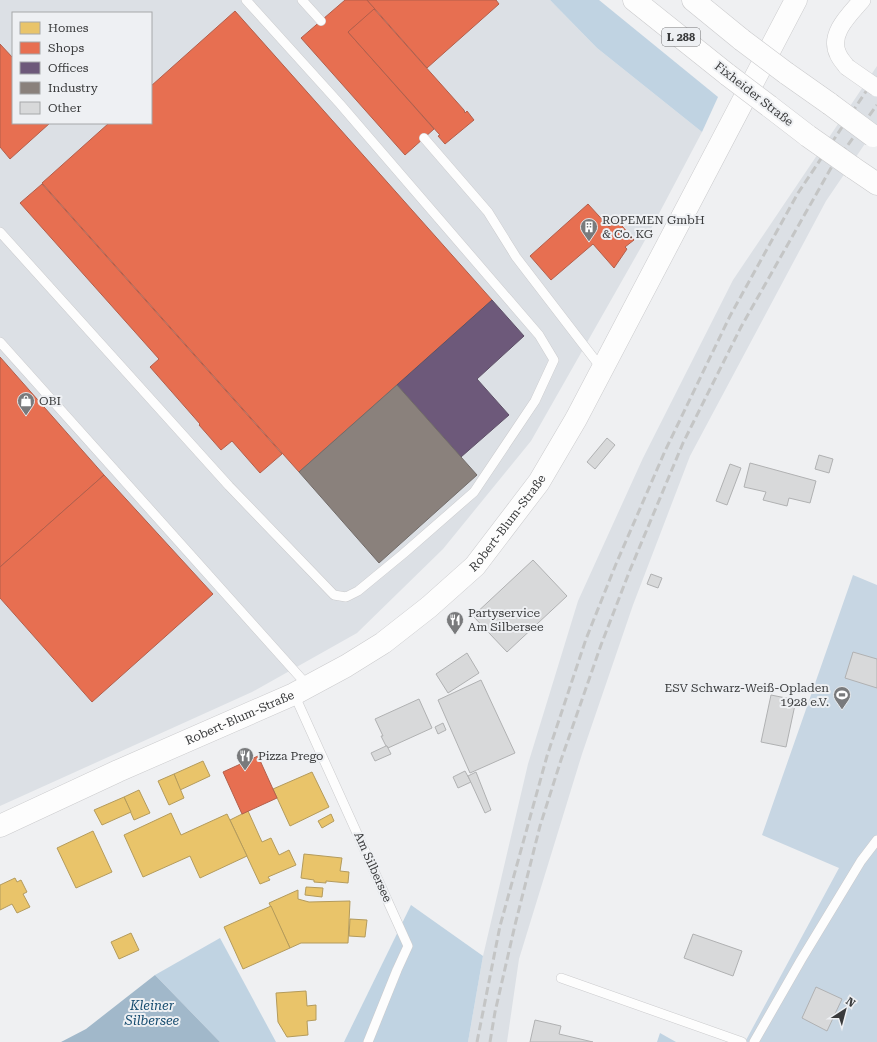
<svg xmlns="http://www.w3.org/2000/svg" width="877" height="1042" viewBox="0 0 877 1042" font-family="'Roboto Serif',serif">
<rect width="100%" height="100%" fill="#eff0f2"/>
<g fill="#dce0e5" fill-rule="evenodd">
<path d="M 0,0 L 550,0 L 597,48 L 702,132 L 644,242 L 531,441 L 443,549 L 357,633 L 252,692 L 0,806 ZM 13,13 L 151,13 L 151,123 L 13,123 Z"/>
<polygon points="877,66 877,126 826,201 690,456 633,605 582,754 519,959 507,1042 468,1042 483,956 528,764 578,601 643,458 733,280"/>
</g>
<polygon fill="#c7d6e3" points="853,575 877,585 877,1042 745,1042 839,868 762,835"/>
<g fill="#c0d3e2">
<polygon points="550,0 599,0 718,97 702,132 597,48"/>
<polygon points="411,905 483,956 468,1042 344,1042"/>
<polygon points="220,938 276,1042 220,1042 155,975"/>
<polygon points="660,1033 676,1042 657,1042"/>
</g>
<polygon fill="#a1b8ca" points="155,975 220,1042 61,1042 86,1029"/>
<g fill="#e9c46a" stroke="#b49b5c">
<polygon points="203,761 210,776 180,790 174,774"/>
<polygon points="312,772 329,807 290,826 273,789"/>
<polygon points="174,774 184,798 169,805 158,781"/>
<polygon points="139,790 150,813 134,820 124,797"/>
<polygon points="124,797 131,812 102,825 94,810"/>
<polygon points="248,811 262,842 271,838 279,855 289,850 296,865 268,877 270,880 260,884 230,820"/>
<polygon points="171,813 181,835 227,814 247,856 200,878 190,856 143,877 124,835"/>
<polygon points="331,814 334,821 322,828 318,821"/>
<polygon points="93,831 112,872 76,888 57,848"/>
<polygon points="304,854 342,858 340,871 349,872 348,883 326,881 326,883 314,882 314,880 301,878"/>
<polygon points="15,878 17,882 21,880 27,892 23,894 30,907 17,913 12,904 0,910 0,885"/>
<polygon points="306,887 323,888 322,897 305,895"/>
<polygon points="298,890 298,899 309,902 350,901 348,943 301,943 290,948 269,903"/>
<polygon points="271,906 290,948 243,969 224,927"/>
<polygon points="350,919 367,920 365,937 349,936"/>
<polygon points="131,933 139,950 119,959 111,942"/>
<polygon points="306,991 307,1006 316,1005 316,1020 307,1021 308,1035 287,1037 278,1022 276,993"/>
</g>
<g fill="#e76f51" stroke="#b35f4b">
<polygon points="345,0 367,0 375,9 348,32 434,129 405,155 301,38"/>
<polygon points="367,0 496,0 499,4 427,68"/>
<polygon points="374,9 464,110 465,113 467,111 474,120 445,144 438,136 440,135 439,134 348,32"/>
<polygon points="235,11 492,300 299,472 42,183 109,123 151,123 151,86"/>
<polygon points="0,44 13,58 13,123 50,123 10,159 0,147"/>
<polygon points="42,184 282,454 260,473 232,441 221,450 199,425 200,424 150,367 159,359 20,203"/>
<polygon points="588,204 609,227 617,220 634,240 625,247 627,249 614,268 593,244 551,280 530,256"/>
<polygon points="0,357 104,475 0,567"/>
<polygon points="104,475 213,594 92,702 0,598 0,567"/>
<polygon points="258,756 277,798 242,814 223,772"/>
</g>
<polygon fill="#6d597a" stroke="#5e5067" points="492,300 524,336 477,379 509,415 461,457 397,385"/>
<polygon fill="#8a817c" stroke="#726c69" points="397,385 477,475 379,563 299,472"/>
<g fill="#d8d9da" stroke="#b0b1b2">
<polygon points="607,438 615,445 595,469 587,462"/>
<polygon points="819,455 833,459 829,473 815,469"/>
<polygon points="750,463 816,481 810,503 789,498 787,506 763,500 766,492 744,487"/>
<polygon points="730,464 741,468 727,505 716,501"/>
<polygon points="533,560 567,596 507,652 473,616"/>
<polygon points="651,574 662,578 658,588 647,584"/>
<polygon points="853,652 877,659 877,688 845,678"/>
<polygon points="467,653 479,673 448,693 436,674"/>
<polygon points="481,680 515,753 470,773 438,700"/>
<polygon points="771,695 796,700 786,747 761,742"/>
<polygon points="419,699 432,728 388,748 387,746 386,746 381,736 383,736 375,719"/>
<polygon points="443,723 446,730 438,734 435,727"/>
<polygon points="386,746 387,746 391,754 375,761 371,753"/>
<polygon points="465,771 471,782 458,788 453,777"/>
<polygon points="476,772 491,810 485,813 468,776"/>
<polygon points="693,934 742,951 733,976 684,958"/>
<polygon points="816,987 842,999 827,1031 802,1018"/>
<polygon points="535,1020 561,1026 559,1034 593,1042 530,1042"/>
</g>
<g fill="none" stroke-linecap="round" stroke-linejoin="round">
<defs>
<g id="service">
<polyline points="302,0 321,21"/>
<polyline points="424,138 488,212 516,257 602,369"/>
<polyline points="0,232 229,486 334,595 346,597 358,591 403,554 474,492 535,401 554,360 539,335 340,104 246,0"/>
<polyline points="0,342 308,686"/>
<polyline points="294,694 408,946 397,970 368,1042"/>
<polyline points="561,978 742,1042"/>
<polyline points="754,1042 801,960 861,861 877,840"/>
</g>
<path id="minor" d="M 847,67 C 844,63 840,59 838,54 C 828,34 850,14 862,0"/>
<g id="secondary">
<path id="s1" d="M 0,826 L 118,771 L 294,694 L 346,666 L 383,643 L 429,607 L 475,566 L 539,482 L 576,419 L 796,0"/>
</g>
<g id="trunk">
<polyline points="634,0 728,75"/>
<polyline points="693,0 742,40"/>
<polyline points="786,73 830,104"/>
<polyline points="769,106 808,136"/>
<polyline points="852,167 877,184"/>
</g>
</defs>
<use href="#service" stroke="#cbcbcd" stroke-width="10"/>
<use href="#minor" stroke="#cbcbcd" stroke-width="18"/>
<use href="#secondary" stroke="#cbcbcd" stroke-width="23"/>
<use href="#trunk" stroke="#cbcbcd" stroke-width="23"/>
<use href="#service" stroke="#fdfdfd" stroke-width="9"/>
<use href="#minor" stroke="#fdfdfd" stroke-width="17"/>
<use href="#secondary" stroke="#fdfdfd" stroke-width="22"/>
<use href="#trunk" stroke="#fdfdfd" stroke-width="22"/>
<g stroke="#c4c5c5" stroke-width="3" stroke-dasharray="8 4" stroke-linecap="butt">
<polyline points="477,1042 500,926 547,756 586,639 616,564 665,451 730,316 798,193 877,75"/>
<polyline points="490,1042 495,1012 515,925 540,826 561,760 601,645 630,570 683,443 741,327 831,168 877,105"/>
</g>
<defs>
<polyline id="minor-bridge" points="847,67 877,88"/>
<g id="trunk-bridge">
<polyline points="742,40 786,73"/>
<polyline points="728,75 769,106"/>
<polyline points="830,104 873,136"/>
<polyline points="808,136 852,167"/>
</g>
</defs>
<use href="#minor-bridge" stroke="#cbcbcd" stroke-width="18" stroke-linecap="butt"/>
<use href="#trunk-bridge" stroke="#cbcbcd" stroke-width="23" stroke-linecap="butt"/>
<use href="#minor-bridge" stroke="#fdfdfd" stroke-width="17"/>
<use href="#trunk-bridge" stroke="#fdfdfd" stroke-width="22"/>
</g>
<defs>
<symbol id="building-pin" viewBox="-11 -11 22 30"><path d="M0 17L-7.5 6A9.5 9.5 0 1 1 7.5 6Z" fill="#797a7c" stroke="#eef0f3"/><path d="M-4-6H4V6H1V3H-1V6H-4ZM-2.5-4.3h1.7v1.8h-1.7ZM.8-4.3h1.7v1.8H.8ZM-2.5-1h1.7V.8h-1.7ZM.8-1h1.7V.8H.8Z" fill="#fff"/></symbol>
<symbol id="shop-pin" viewBox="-11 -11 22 30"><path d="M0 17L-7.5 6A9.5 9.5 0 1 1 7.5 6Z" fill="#797a7c" stroke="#eef0f3"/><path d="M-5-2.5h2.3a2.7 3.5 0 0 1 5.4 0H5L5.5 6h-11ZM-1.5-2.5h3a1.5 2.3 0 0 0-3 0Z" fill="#fff"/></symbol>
<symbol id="restaurant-pin" viewBox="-11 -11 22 30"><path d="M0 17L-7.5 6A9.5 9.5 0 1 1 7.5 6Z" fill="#797a7c" stroke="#eef0f3"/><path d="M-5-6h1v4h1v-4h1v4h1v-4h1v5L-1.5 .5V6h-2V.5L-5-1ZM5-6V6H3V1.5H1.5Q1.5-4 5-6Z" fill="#fff"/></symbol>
<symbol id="stadium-pin" viewBox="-11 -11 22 30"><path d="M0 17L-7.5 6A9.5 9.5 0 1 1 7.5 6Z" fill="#797a7c" stroke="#eef0f3"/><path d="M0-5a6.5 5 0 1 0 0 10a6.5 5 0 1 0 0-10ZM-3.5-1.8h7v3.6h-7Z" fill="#fff"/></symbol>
</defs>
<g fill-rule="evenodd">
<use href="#building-pin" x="579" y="217" width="20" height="27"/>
<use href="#shop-pin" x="16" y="391" width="20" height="27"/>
<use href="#restaurant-pin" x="445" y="610" width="20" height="27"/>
<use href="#stadium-pin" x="832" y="685" width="20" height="27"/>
<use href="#restaurant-pin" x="235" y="746" width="20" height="27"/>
</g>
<g text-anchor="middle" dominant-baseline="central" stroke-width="4" stroke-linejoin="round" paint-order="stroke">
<rect fill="#eef0f3" stroke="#707173" stroke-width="1" x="662" y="28" width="38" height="18" rx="3"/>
<g font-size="11" font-weight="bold" fill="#3a3b3c">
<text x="681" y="37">L 288</text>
</g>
<g font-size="12" fill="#3a3b3c" stroke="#eef0f3">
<text transform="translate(754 94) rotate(38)">Fixheider Straße</text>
<text stroke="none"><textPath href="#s1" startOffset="599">Robert-Blum-Straße</textPath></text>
<text stroke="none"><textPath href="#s1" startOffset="263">Robert-Blum-Straße</textPath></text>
<text transform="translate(373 867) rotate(66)">Am Silbersee</text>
</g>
<g font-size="12" fill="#3a3b3c" stroke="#eef0f3" text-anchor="start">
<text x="602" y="220">ROPEMEN GmbH<tspan x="602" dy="14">&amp; Co. KG</tspan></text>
<text x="39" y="401">OBI</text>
<text x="468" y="613">Partyservice<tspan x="468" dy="14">Am Silbersee</tspan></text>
<text x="829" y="688" text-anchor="end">ESV Schwarz-Weiß-Opladen<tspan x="829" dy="14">1928 e.V.</tspan></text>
<text x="258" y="756">Pizza Prego</text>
</g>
<g font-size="13" font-style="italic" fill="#164c6f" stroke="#eef0f3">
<text x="152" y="1005">Kleiner<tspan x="152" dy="15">Silbersee</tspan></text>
</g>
</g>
<rect x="12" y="12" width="140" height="112" fill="#eef0f3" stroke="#a6a8aa"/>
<rect x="20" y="22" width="20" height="12" fill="#e9c46a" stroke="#a6a8aa"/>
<text x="48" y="32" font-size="12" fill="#3a3b3c">Homes</text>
<rect x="20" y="42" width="20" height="12" fill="#e76f51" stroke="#a6a8aa"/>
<text x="48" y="52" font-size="12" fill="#3a3b3c">Shops</text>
<rect x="20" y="62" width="20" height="12" fill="#6d597a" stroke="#a6a8aa"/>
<text x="48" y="72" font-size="12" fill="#3a3b3c">Offices</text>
<rect x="20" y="82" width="20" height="12" fill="#8a817c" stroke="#a6a8aa"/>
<text x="48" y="92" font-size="12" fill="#3a3b3c">Industry</text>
<rect x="20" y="102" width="20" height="12" fill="#d8d9da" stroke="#a6a8aa"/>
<text x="48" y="112" font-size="12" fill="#3a3b3c">Other</text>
<g transform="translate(845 1010) rotate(36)" stroke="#eef0f3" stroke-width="3" paint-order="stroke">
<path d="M0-3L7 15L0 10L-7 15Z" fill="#3a3b3c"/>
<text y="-6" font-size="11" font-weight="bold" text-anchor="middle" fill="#3a3b3c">N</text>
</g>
</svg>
